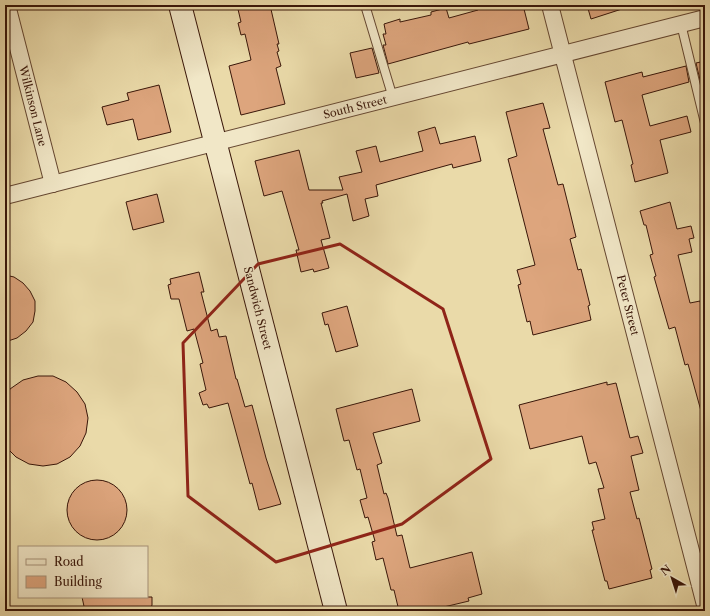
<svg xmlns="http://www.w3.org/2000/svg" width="710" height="616" viewBox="0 0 710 616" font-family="'Libre Caslon Text',serif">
<rect width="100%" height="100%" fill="#eadaa9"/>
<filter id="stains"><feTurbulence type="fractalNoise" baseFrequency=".005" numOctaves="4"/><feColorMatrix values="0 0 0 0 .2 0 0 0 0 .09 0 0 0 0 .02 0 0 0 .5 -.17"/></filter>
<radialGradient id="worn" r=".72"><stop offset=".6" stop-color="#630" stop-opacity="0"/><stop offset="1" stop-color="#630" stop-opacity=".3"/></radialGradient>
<g fill="#dda57d" stroke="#391609">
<polygon points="237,5 270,5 279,44 277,44 279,51 277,52 281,66 276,68 285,104 241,115 229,66 251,60 245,34 241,35 238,23 241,22"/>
<polygon points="477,5 523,5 529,29 469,44 468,42 388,64 383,45 386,45 383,34 386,34 384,24 400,19 400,22 431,15 431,12 446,8 449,18 478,10"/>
<polygon points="587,5 625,5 625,8 591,19"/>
<polygon points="372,48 379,73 356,78 350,53"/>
<polygon points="705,61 705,78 700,80 696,63"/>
<polygon points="686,66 689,82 642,95 650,126 687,116 691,132 660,140 668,173 635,182 631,165 633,164 622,120 615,122 605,82 642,72 643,77"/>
<polygon points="159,85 171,132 138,140 133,119 107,125 102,107 129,100 127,93"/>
<polygon points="543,103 550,128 543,129 558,185 563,184 570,212 576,237 570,239 578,270 581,269 590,305 588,306 591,320 533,335 530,321 527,322 518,285 521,284 517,270 535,265 508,159 517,156 506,112"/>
<polygon points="435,127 440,144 475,136 481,161 453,168 452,164 376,185 378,196 365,199 369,216 353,221 347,194 322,201 323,203 321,203 330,238 321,240 329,268 314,272 313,269 301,272 296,250 299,250 282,191 264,196 255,161 299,150 309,190 343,190 339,177 362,172 356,151 376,146 380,162 423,151 418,132"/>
<polygon points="157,194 164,222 133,230 126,202"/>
<polygon points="670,202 677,229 691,226 694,238 689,239 692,252 678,255 690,303 700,301 705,321 705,411 701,411 688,364 685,365 675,327 669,329 654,277 656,276 650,255 653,254 646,225 644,225 640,211"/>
<polygon points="199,272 204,292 201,292 211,331 217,329 219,337 226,336 236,379 237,379 245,407 252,405 266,458 281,504 259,510 252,483 250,484 228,403 209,408 207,404 203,405 199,393 206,390 200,364 203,363 194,329 187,331 179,299 171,299 168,285 171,284 170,279"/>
<polygon points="5,275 14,277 23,283 30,291 35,301 35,311 33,322 26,331 17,338 5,342"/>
<polygon points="347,306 358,346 336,352 328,324 325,325 322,313"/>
<polygon points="38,376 53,376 66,382 77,392 85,404 88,418 86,433 80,446 70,457 57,464 43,466 29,464 16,457 5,446 5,397 10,389 23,380"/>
<polygon points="607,382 607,385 616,383 630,438 638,436 643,453 631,456 639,490 630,492 637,519 639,518 652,569 650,570 652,578 609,589 607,581 605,581 592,530 594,530 592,522 605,519 598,489 604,488 596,462 589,464 582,436 530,449 519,405"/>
<polygon points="412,389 420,421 373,433 382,463 377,465 384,494 386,493 388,498 397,536 402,535 410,568 472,552 482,594 468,598 469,601 427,611 399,611 394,590 391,590 383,558 376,560 372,542 375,541 368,517 365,518 360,500 367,498 360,469 357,470 349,440 344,441 336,409"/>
<circle cx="97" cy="510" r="30"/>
<polygon points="82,597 152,597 152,605 150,611 85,611"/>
</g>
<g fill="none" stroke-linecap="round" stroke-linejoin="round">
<defs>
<g id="service">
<polyline points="365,5 393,98"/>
<polyline points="681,24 705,123"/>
</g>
<g id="minor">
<polyline points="7,5 53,184"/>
<polyline points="550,5 705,605"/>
<polyline points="5,196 705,18"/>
</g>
<polyline id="secondary" points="180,5 336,611"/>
</defs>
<use href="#service" stroke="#654731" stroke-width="10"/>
<use href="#minor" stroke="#654731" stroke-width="18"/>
<use href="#secondary" stroke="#391609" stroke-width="24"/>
<use href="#service" stroke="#f1e7c7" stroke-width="8"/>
<use href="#minor" stroke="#f1e7c7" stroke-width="16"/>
<use href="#secondary" stroke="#f1e7c7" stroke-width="22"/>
</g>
<path fill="none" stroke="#8f2418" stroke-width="3" stroke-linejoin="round" d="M 340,244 L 443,309 L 491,459 L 402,524 L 276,562 L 188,496 L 183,343 L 258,264 Z"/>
<g text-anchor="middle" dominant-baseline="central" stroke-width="3" stroke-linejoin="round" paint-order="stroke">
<g font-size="11" fill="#391609" stroke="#f1e7c7">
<text transform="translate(33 106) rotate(76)">Wilkinson Lane</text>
<text transform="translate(355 107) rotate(-14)">South Street</text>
<text transform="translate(628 305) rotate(76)">Peter Street</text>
<text transform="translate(258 308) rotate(76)">Sandwich Street</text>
</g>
</g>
<rect width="710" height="616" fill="none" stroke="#eadaa9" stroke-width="20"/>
<rect x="6" y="6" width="698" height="604" fill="none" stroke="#391609" stroke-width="2"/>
<rect x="10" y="10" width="690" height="596" fill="none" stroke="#391609"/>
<rect x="18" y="546" width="130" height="52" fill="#f1e7c7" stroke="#a7937b"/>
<rect x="26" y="559" width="20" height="6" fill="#f1e7c7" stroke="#a7937b"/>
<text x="54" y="566" font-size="12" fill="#391609">Road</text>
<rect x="26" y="576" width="20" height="12" fill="#dda57d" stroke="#a7937b"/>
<text x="54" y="586" font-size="12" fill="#391609">Building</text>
<g transform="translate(672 578) rotate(321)" stroke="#f1e7c7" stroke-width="3" paint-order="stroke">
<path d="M0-3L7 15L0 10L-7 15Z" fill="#391609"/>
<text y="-6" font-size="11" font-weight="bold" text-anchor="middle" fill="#391609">N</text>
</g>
<rect width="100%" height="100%" filter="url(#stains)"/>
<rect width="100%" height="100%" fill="url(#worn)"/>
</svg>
